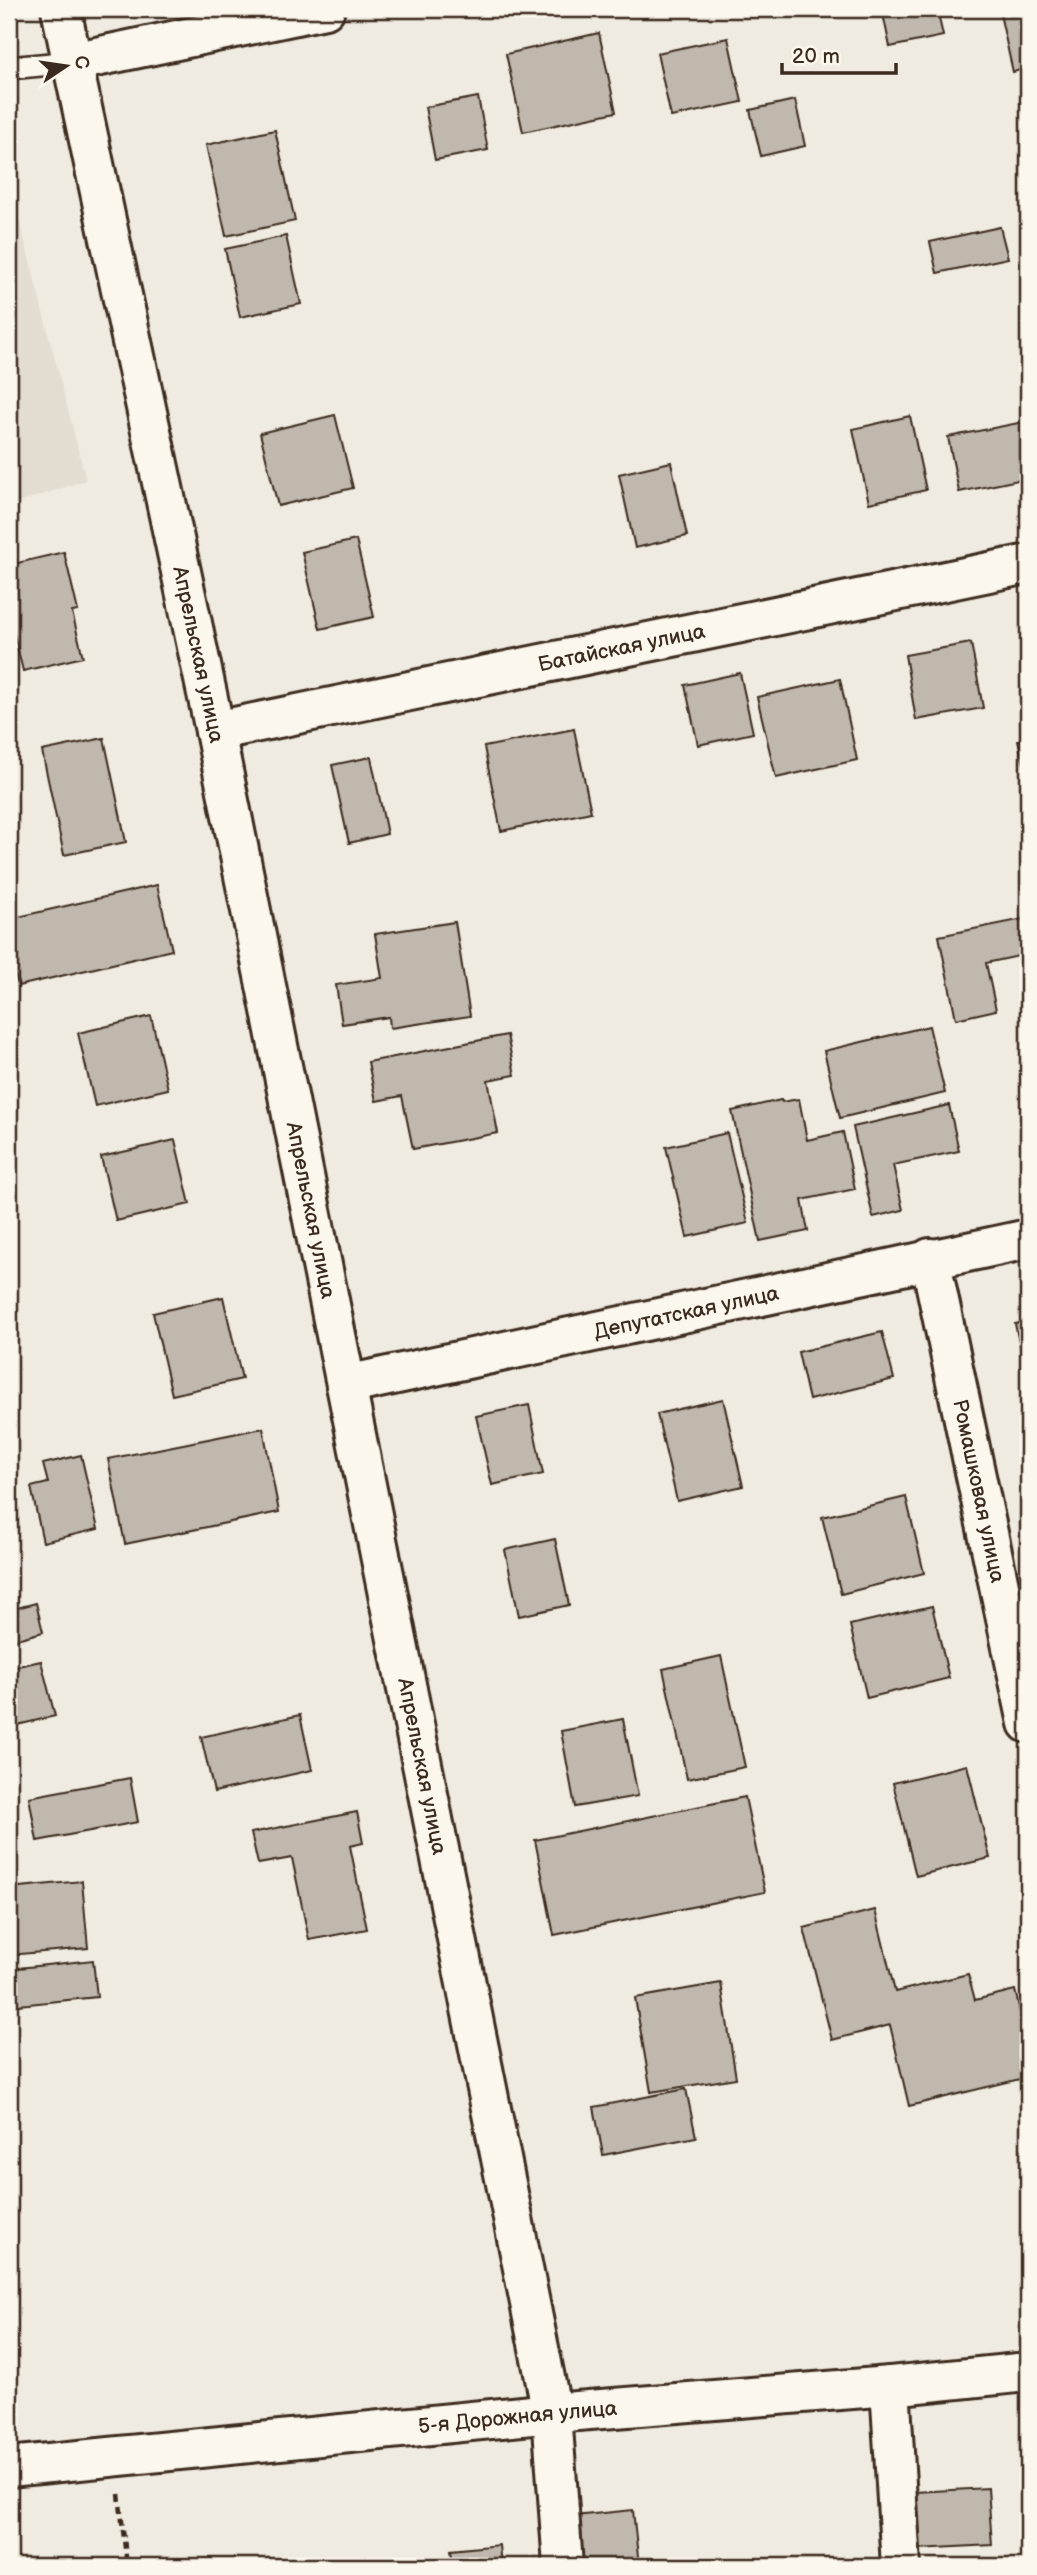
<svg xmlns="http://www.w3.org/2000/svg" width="1037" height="2575" viewBox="0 0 1037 2575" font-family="'Balsamiq Sans',sans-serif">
<rect width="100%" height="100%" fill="#f0ebe0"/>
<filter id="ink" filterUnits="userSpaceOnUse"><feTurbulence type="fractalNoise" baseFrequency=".0143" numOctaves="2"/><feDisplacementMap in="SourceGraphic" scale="14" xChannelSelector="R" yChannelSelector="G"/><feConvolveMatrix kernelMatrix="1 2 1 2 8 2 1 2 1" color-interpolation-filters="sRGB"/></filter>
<g filter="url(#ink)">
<polygon fill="#e2dcd1" points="9,180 86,480 9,506"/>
<g fill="#c0b8ad" stroke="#3b2a1e" stroke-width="2">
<polygon points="882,9 937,9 943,36 890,47"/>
<polygon points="1023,9 1028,9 1028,68 1013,72 1000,14"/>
<polygon points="599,33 616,112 523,132 506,54"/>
<polygon points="728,38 742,102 671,117 657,53"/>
<polygon points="478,97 488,150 435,160 425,107"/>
<polygon points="795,100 805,146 761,156 750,110"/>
<polygon points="275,130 295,221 226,236 206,145"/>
<polygon points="1000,227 1008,258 937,273 930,242"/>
<polygon points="286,236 301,304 240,317 225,249"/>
<polygon points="335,415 353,488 278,506 260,433"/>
<polygon points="910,416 926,490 869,503 853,429"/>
<polygon points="1028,421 1028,478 959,492 948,437"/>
<polygon points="671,462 687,536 635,548 619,474"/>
<polygon points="356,540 374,617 320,629 302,552"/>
<polygon points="64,552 78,611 72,612 83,657 23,671 12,626 9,627 9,565"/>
<polygon points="971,643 983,708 916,720 905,655"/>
<polygon points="740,673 753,733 698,745 685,685"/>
<polygon points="840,679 857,760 776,778 757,697"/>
<polygon points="574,729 591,812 501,831 484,747"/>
<polygon points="104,738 126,842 64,855 42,751"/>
<polygon points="1028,738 1028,781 1018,740"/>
<polygon points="371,757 387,834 349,843 332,765"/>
<polygon points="157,885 172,950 18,986 9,947 9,919"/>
<polygon points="1028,918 1028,954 986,963 996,1010 956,1019 939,936"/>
<polygon points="455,922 470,1016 390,1028 389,1017 342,1024 336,985 382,978 375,934"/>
<polygon points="151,1016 168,1089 95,1106 78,1033"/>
<polygon points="929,1026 945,1093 840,1118 824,1051"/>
<polygon points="507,1035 515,1075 488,1080 498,1133 413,1149 402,1096 376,1101 368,1062"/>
<polygon points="799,1099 807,1140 843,1132 855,1189 802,1200 808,1231 760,1241 732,1111 781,1100 782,1102"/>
<polygon points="949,1105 959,1151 893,1165 903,1210 873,1217 853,1127"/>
<polygon points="727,1133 748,1223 687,1237 666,1147"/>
<polygon points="175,1140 190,1204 116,1221 101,1157"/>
<polygon points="223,1297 242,1379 172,1395 153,1313"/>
<polygon points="1028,1321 1028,1383 1015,1324"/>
<polygon points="882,1332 894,1379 809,1400 798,1352"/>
<polygon points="723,1399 743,1486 677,1501 657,1414"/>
<polygon points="529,1405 543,1474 492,1485 476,1416"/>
<polygon points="263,1428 279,1512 125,1544 108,1459"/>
<polygon points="81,1455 98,1529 43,1542 31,1487 48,1483 43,1464"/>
<polygon points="906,1497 924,1573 841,1594 822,1517"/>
<polygon points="555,1539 569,1605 519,1616 505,1550"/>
<polygon points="36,1603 43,1632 9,1641 9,1610"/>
<polygon points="932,1606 949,1678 867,1698 850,1625"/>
<polygon points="721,1656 745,1767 687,1779 663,1669"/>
<polygon points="41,1661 55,1716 9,1727 9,1668"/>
<polygon points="300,1715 312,1770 214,1792 201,1737"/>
<polygon points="623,1719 638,1796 575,1807 561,1731"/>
<polygon points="967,1765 990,1858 916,1876 893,1783"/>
<polygon points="9,1776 13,1801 9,1802"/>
<polygon points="130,1778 138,1822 37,1841 29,1797"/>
<polygon points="745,1797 765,1892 554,1935 535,1840"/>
<polygon points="357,1812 363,1843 350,1846 367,1929 309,1940 292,1858 258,1864 251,1833"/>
<polygon points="82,1881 88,1948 9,1955 9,1888"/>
<polygon points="875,1910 895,1992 968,1974 975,2000 1015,1990 1028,2045 1028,2077 909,2106 890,2025 832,2040 804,1928"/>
<polygon points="93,1960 97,1997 9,2006 9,1969"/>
<polygon points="721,1983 736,2078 651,2092 635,1998"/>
<polygon points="686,2089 696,2137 603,2155 594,2107"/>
<polygon points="988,2488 992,2545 918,2549 915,2492"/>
<polygon points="633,2510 639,2566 579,2566 574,2516"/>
<polygon points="499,2545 501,2566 453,2566 451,2550"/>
</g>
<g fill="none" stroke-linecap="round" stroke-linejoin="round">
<defs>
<polyline id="lane" points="9,68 72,62"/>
<g id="street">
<path id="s1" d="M 61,9 L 215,731 L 552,2413 L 563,2566"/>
<polyline points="72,62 325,9"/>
<path id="s2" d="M 215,731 L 1028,564"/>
<path id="s3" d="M 930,1258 L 1028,1723"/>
<path id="s4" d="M 346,1385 L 1028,1239"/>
<polyline points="890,2386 901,2566"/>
<path id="s5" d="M 9,2467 L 552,2413 L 890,2386 L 1028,2372"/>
</g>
</defs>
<use href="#lane" stroke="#3b2a1e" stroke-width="26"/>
<use href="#street" stroke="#3b2a1e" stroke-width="44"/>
<polyline stroke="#3b2a1e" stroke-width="4.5" stroke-dasharray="7 5" stroke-linecap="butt" points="119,2494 127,2566"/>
<use href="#lane" stroke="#fbf7ec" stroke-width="21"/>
<use href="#street" stroke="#fbf7ec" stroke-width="38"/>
</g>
</g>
<g text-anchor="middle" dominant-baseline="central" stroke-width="7" stroke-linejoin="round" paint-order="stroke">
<g font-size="21" fill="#3b2a1e" stroke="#fbf7ec">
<text stroke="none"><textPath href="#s2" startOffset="415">Батайская улица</textPath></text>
<text stroke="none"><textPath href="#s1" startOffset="660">Апрельская улица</textPath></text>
<text stroke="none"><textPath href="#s1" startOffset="1227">Апрельская улица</textPath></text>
<text stroke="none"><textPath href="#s4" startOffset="348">Депутатская улица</textPath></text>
<text stroke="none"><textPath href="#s3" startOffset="238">Ромашковая улица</textPath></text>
<text stroke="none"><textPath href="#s1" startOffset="1794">Апрельская улица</textPath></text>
<text stroke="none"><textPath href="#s5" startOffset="511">5-я Дорожная улица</textPath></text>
</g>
</g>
<rect width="1037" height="2575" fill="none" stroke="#fbf7ec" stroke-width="35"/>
<rect x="18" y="18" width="1002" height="2540" fill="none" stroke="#3b2a1e" stroke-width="2.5" filter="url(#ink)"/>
<g transform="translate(66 66) rotate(77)" stroke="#fbf7ec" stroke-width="5" paint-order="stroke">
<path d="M0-5L12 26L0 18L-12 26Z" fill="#3b2a1e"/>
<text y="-10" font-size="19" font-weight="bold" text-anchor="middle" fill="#3b2a1e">С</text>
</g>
<path d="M782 63v10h114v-10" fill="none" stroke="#3b2a1e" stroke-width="3.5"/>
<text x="792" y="63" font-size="21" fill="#3b2a1e" stroke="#fbf7ec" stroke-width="5" paint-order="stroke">20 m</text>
</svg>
